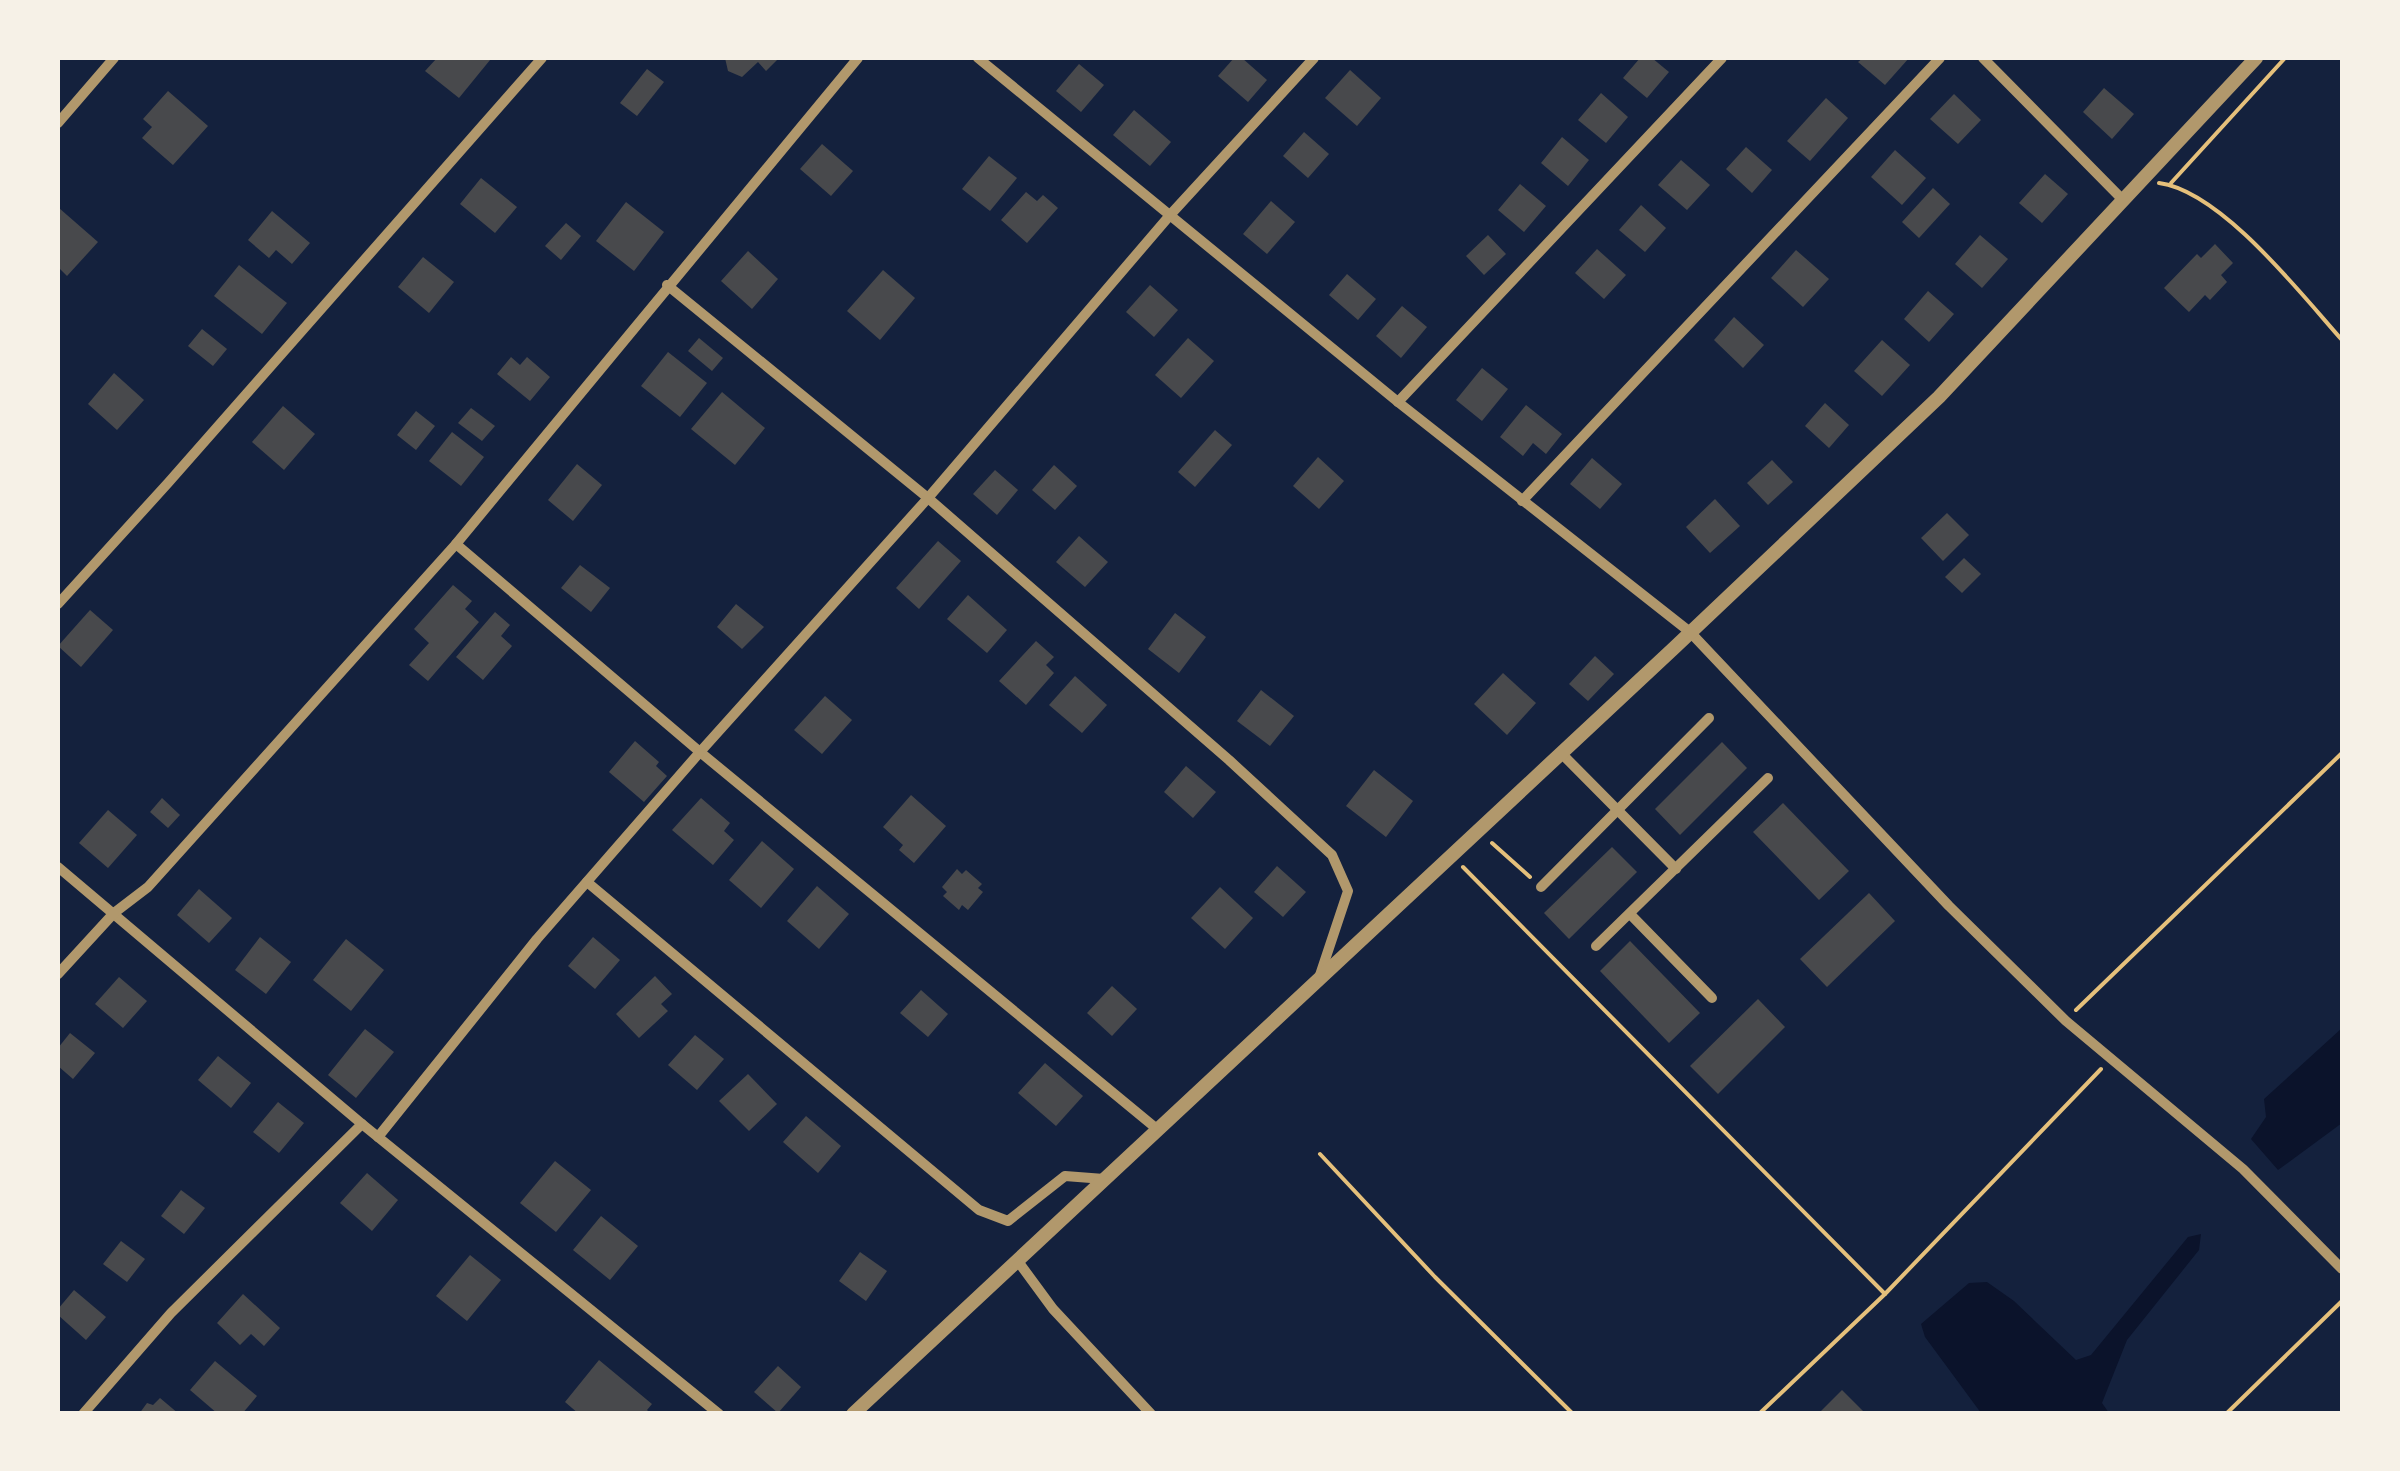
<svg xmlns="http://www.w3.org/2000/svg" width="2400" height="1471" viewBox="0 0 2400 1471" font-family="'Sofia Sans Condensed',sans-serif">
<rect width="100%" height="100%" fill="#14213d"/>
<g fill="#0b132b">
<polygon points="2342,1028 2342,1123 2278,1170 2251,1139 2266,1117 2264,1099"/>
<polygon points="2201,1234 2199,1250 2127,1340 2102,1403 2109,1413 1981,1413 1925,1337 1921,1324 1969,1283 1987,1282 2014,1301 2076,1360 2091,1355 2188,1237"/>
</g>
<g fill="#48494c">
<polygon points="437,58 486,58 490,60 459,98 425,71"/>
<polygon points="725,58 779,58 766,71 758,62 742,77 728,71"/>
<polygon points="1234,58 1242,58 1267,80 1248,102 1218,76"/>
<polygon points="1640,58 1652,58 1669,72 1647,98 1623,78"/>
<polygon points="1863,58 1909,58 1885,85 1858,62"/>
<polygon points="1079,64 1104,85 1081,112 1056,91"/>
<polygon points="647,69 664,82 637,116 620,103"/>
<polygon points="1350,70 1381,98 1357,126 1325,98"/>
<polygon points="2104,88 2134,114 2112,139 2083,112"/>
<polygon points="168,91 208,126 173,165 142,138 152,127 143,119"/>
<polygon points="1601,93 1628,117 1606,143 1578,120"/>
<polygon points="1954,94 1981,120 1958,144 1930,119"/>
<polygon points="1826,98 1848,118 1810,161 1787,141"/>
<polygon points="1134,110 1171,142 1150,166 1113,135"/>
<polygon points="1304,132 1329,154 1308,178 1283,156"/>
<polygon points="1562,137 1589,160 1568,186 1541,163"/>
<polygon points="822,144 853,171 831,196 800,169"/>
<polygon points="1746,147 1772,170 1752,193 1726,169"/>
<polygon points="1895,150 1926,178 1902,205 1871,177"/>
<polygon points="989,156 1017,178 990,211 962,189"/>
<polygon points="1681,160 1710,185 1687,210 1658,185"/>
<polygon points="2045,174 2068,194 2042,223 2019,203"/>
<polygon points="481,178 517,207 495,233 460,204"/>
<polygon points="1520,184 1546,206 1524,232 1498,210"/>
<polygon points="1933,188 1950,204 1919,238 1902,222"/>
<polygon points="1026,192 1037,201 1043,195 1058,208 1027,243 1001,220"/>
<polygon points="1271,201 1295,222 1267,254 1243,234"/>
<polygon points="626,202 664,232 634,271 596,241"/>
<polygon points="1641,205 1666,228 1645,252 1619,230"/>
<polygon points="59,208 98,242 67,276 58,267"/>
<polygon points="272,211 310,243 292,264 276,250 269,258 248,240"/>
<polygon points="566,223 581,236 561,260 545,246"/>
<polygon points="1488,235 1506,254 1484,275 1466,256"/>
<polygon points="1980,235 2008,259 1982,288 1955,264"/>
<polygon points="2215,244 2233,263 2221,275 2227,282 2210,300 2205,295 2189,312 2164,288 2197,254 2201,258"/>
<polygon points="1597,249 1626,275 1604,299 1575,273"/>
<polygon points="1796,250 1829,279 1803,307 1771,278"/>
<polygon points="748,251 778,279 752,309 721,281"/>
<polygon points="423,257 454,282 429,313 398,287"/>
<polygon points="239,265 287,303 262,334 214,296"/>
<polygon points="883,270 915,298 880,340 847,311"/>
<polygon points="1347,274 1376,299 1358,320 1329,295"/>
<polygon points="1150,285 1178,310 1154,337 1126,312"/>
<polygon points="1928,291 1954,314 1929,342 1904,319"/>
<polygon points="1402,306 1427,327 1401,358 1376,336"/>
<polygon points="1734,317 1764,345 1743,368 1714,340"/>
<polygon points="202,329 227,349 213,366 188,346"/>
<polygon points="699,338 723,358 712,371 688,351"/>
<polygon points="1188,338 1214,361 1181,398 1155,375"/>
<polygon points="1882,340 1910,365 1882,396 1854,371"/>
<polygon points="668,352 707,383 680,417 641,386"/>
<polygon points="511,357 520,365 527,357 550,377 530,401 497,374"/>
<polygon points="1482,368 1508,389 1482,421 1456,400"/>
<polygon points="114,373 144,400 117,430 88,404"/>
<polygon points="722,392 765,428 735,465 691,429"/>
<polygon points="1825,403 1849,425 1829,448 1805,426"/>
<polygon points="1526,405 1562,434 1546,454 1533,443 1523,456 1500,437"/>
<polygon points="283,406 315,434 284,470 252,442"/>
<polygon points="471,408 495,426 482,441 458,423"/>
<polygon points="416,411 435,426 416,450 397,435"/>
<polygon points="1215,430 1232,445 1195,487 1178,472"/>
<polygon points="452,432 484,457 461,486 429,461"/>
<polygon points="1318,457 1344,481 1319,509 1293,486"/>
<polygon points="1592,458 1622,484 1600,509 1570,484"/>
<polygon points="1772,460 1793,482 1768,505 1747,483"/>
<polygon points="577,464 602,485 573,521 548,500"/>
<polygon points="1054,465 1077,486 1055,510 1032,490"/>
<polygon points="995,470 1018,490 997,515 973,494"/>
<polygon points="1715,499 1740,526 1710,553 1686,527"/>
<polygon points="1947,513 1969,535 1943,561 1921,538"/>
<polygon points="1079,536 1108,562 1085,587 1056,562"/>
<polygon points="938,541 961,561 919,609 896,588"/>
<polygon points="1964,558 1981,574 1962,593 1945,577"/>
<polygon points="580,565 610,588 591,612 561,588"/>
<polygon points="453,585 472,601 465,609 479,622 428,681 409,665 429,643 414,629"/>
<polygon points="968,595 1007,630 987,653 947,619"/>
<polygon points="736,604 764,627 742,649 717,627"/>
<polygon points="90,610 113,630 81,667 58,646"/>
<polygon points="495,612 510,625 501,636 512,646 483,680 456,657"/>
<polygon points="1175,613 1206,637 1179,673 1148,649"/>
<polygon points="1036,641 1054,657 1046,665 1054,673 1026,705 999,681"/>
<polygon points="1595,656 1614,674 1588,701 1569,684"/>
<polygon points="1503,673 1536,703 1507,735 1474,704"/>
<polygon points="1075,676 1107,705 1082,733 1049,705"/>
<polygon points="1261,690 1294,716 1270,746 1237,721"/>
<polygon points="825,696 852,720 822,754 794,730"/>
<polygon points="635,741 659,762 656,766 667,776 644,802 609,772"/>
<polygon points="1722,742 1747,768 1680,835 1655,809"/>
<polygon points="1186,766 1216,792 1193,818 1164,792"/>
<polygon points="1374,770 1413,801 1386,837 1346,806"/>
<polygon points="911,795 946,826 914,863 899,850 903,845 883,827"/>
<polygon points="162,798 180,815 168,828 150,812"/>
<polygon points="701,798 730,823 724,831 734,840 713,865 672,830"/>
<polygon points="1783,803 1849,871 1819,900 1753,832"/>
<polygon points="108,810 137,835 108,868 79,843"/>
<polygon points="762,841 794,869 761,908 729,880"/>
<polygon points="1612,847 1637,872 1569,939 1544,913"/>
<polygon points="1277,866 1306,892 1283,917 1254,892"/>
<polygon points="957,869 962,874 966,870 982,884 978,888 983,892 968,910 962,905 959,910 943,896 947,892 942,887"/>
<polygon points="817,886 849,914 819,949 787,921"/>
<polygon points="1220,887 1253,918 1225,949 1191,918"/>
<polygon points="199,889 232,918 209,943 177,915"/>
<polygon points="1869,893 1895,921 1827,987 1800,959"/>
<polygon points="260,937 291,962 266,994 235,970"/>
<polygon points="593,937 620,960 595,989 568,966"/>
<polygon points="346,939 384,970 351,1011 313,980"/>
<polygon points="1630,941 1700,1013 1669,1043 1600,971"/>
<polygon points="655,976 672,994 661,1004 668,1011 639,1038 616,1014"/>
<polygon points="119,977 147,1001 123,1028 95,1004"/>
<polygon points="1112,986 1137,1009 1112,1036 1087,1013"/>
<polygon points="921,990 948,1014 928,1037 900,1013"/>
<polygon points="1758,999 1785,1027 1718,1094 1690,1066"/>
<polygon points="365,1029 394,1052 356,1098 328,1075"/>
<polygon points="70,1033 95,1053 73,1079 58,1066 58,1048"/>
<polygon points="695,1035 724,1059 697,1090 668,1065"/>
<polygon points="218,1056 251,1083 231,1108 198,1080"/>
<polygon points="1045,1063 1083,1096 1056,1126 1018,1093"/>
<polygon points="748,1074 777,1104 749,1131 719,1101"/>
<polygon points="278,1102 304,1123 279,1153 253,1132"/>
<polygon points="806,1116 841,1146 818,1173 783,1142"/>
<polygon points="555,1161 591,1190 556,1232 520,1203"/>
<polygon points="367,1173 398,1200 372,1231 340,1203"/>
<polygon points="181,1190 205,1208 184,1234 161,1216"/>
<polygon points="601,1216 638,1246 610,1280 573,1250"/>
<polygon points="121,1241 145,1259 127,1282 103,1264"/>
<polygon points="860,1252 887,1271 866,1301 839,1281"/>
<polygon points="470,1255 501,1280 467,1321 436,1296"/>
<polygon points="74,1290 106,1317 86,1340 58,1315 58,1309"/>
<polygon points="243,1294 280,1328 264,1346 251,1334 240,1345 217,1323"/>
<polygon points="599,1360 652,1404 647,1410 651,1414 579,1414 565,1402"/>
<polygon points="215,1361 257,1396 242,1414 218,1414 190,1390"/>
<polygon points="778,1366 801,1387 778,1413 754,1392"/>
<polygon points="1842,1390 1866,1414 1818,1414"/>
<polygon points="160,1398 179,1414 139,1414 147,1403 153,1405"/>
</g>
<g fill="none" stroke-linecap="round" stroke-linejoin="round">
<g stroke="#e5c07b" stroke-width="4">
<path d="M 2159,183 C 2221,191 2301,294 2342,340"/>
<polyline points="2171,183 2285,58"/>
<polyline points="1492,843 1530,877"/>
<polyline points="1463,867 1885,1294"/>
<polyline points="2076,1010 2342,753"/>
<polyline points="1320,1154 1435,1277 1573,1414"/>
<polyline points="1759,1414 1885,1294 2101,1069"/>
<polyline points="2226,1414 2342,1301"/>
</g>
<g stroke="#b1986c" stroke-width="10">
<polyline points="978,58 1398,402 1690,632 1949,906 2066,1021 2243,1169 2342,1269"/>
<polyline points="1983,58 2122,199"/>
<polyline points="58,123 114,58"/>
<polyline points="667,285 928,498 1229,760 1332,855 1348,891 1319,978"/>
<polyline points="1398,402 1722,58"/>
<polyline points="1522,501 1940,58"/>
<polyline points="456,544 700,752 1157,1129"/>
<polyline points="58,604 168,483 542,58"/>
<polyline points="1561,753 1676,869"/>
<polyline points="58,867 362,1124 719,1414"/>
<polyline points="587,882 979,1210 1008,1221 1065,1176 1104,1179"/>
<polyline points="1541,887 1709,718"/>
<polyline points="1630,914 1712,998"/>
<polyline points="1596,946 1768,778"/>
<polyline points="58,974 114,913 148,887 456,544 858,58"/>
<polyline points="378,1137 537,939 700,752 928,498 1171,214 1314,58"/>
<polyline points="1017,1260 1053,1309 1151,1414"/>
<polyline points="83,1414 171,1313 362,1124"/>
</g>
<polyline stroke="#b1986c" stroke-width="14" points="853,1414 1674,648 1939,397 2256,58"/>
</g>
<rect width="2400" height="1471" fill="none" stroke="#f6f1e7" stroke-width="120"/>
</svg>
